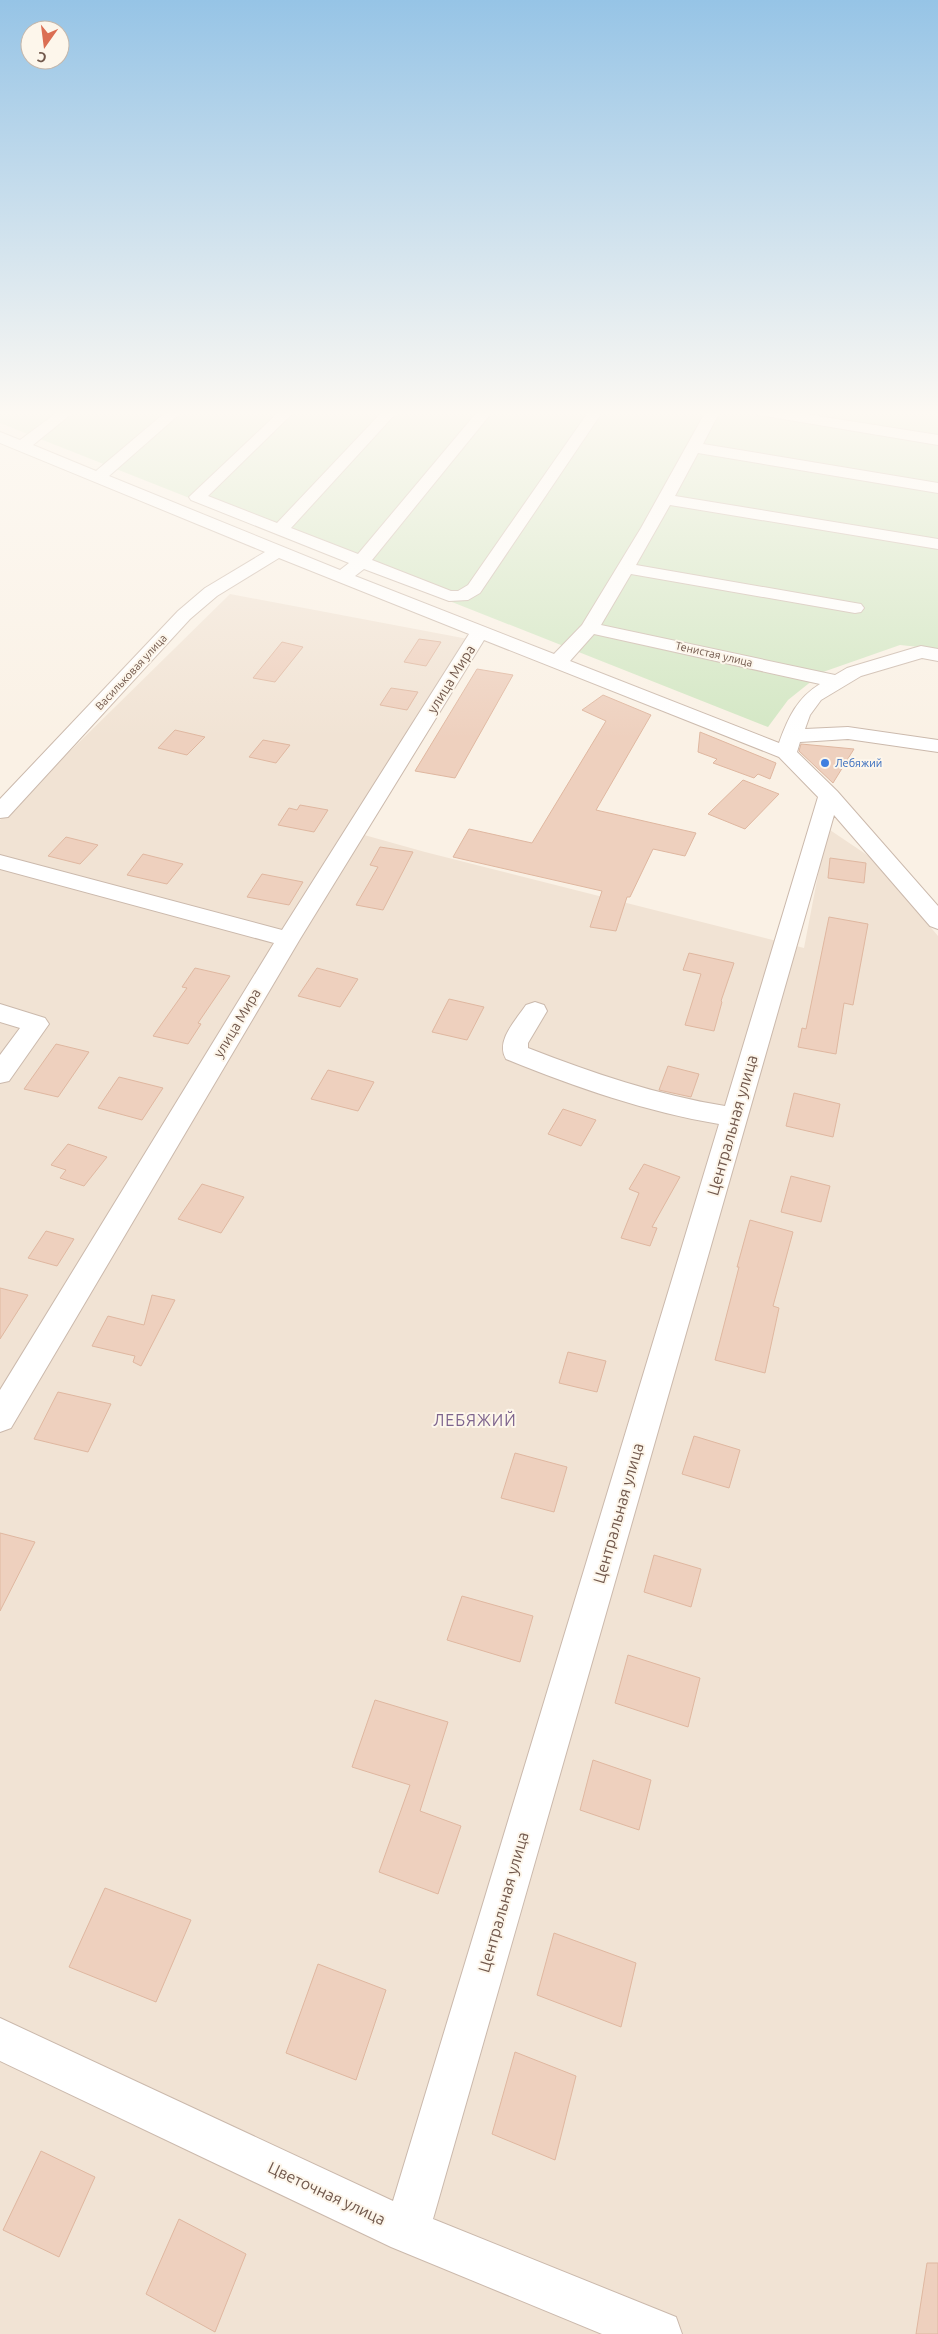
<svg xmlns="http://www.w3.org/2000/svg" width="938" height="2334" viewBox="0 0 938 2334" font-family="Ubuntu,sans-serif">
<rect width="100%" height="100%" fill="#faf1e5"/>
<polygon fill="#f1e3d4" points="230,594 468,639 350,831 425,852 804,948 827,828 873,859 938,936 938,2334 0,2334 0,820"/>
<polygon fill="#d3e7c4" points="0,411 938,411 938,649 900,645 823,672 788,700 768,727 0,423"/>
<g fill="#eed0be" stroke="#dfb7a0">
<polygon points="419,639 441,642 426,666 404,662"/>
<polygon points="282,642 303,647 275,682 253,678"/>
<polygon points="477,669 513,675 455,778 415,771"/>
<polygon points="391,688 418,692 407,710 380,705"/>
<polygon points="603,695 651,715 596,810 696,833 685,856 653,849 630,897 627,897 616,931 590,927 602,891 453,857 469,829 532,843 606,721 582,710"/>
<polygon points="175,730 205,737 187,755 158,748"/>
<polygon points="700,732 776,763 770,779 758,774 754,778 713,763 717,759 698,752"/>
<polygon points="263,740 290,745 276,763 249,757"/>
<polygon points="801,744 854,749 833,783 799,751"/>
<polygon points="743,780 779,794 745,829 708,814"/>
<polygon points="300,805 328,810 314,832 278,825 289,808 297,810"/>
<polygon points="66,837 98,845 80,864 48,856"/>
<polygon points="380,847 413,852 383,910 356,905 378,867 370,865"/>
<polygon points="143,854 183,864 167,884 127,875"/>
<polygon points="830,858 866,863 864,883 828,878"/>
<polygon points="262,874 303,882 289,905 247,897"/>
<polygon points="829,917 868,924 853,1005 844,1003 836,1054 798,1047 802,1028 806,1029"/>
<polygon points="689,953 734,963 721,1001 722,1002 714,1031 685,1025 701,974 683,970"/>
<polygon points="195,968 230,976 198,1023 201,1024 188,1044 153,1036 187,988 182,987"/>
<polygon points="317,968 358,979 340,1007 298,996"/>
<polygon points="449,999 484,1007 467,1040 432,1032"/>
<polygon points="56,1044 89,1052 58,1097 24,1089"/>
<polygon points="668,1066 699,1074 691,1097 659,1090"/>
<polygon points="328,1070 374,1082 358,1111 311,1099"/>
<polygon points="119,1077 163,1088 142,1120 98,1108"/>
<polygon points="794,1093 840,1104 833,1137 786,1126"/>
<polygon points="563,1109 596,1120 581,1146 548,1134"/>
<polygon points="68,1144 107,1157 84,1186 60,1178 66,1170 51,1165"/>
<polygon points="644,1164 680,1177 652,1227 657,1228 650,1246 621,1238 639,1193 629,1189"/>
<polygon points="791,1176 830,1186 821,1222 781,1212"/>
<polygon points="202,1184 244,1197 221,1233 178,1219"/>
<polygon points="750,1220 793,1232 773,1306 779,1308 765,1373 715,1360 739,1267 737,1267"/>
<polygon points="46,1231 74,1239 57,1266 28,1258"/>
<polygon points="0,1288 28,1295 0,1339"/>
<polygon points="152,1295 175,1300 141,1366 133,1362 135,1356 92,1346 108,1316 144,1325"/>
<polygon points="568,1352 606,1361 597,1392 559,1383"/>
<polygon points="58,1392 111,1404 88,1452 34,1439"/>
<polygon points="694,1436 740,1450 729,1488 682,1474"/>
<polygon points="515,1453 567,1467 554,1512 501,1498"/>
<polygon points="0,1533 35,1542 0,1611"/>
<polygon points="654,1555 701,1569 691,1607 644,1592"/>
<polygon points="462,1596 533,1616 520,1662 447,1640"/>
<polygon points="628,1655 700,1678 688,1727 615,1703"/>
<polygon points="375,1700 448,1722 420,1811 461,1826 438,1894 379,1872 410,1785 352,1767"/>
<polygon points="593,1760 651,1780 639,1830 580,1810"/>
<polygon points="105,1888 191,1920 156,2002 69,1967"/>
<polygon points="554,1933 636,1963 621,2027 537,1995"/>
<polygon points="318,1964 386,1990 356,2080 286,2053"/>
<polygon points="515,2052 576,2076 555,2160 492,2134"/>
<polygon points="41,2151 95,2177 59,2257 3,2230"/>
<polygon points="179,2219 246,2254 215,2332 146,2294"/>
<polygon points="927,2263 938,2263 938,2334 916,2334"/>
</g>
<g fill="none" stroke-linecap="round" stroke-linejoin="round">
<defs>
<g id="minor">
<path d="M 59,411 L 75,411 L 33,445 L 96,471 L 167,411 L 183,411 L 109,476 L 340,570 L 349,563 L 191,500 L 189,497 L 280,411 L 295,411 L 208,496 L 277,523 L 383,411 L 398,411 L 291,528 L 358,554 L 478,411 L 493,411 L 372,560 L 451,591 L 458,591 L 468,585 L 589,411 L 603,411 L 480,593 L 468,600 L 449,601 L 364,569 L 355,576 L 554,654 L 582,625 L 641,528 L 706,411 L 720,411 L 703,444 L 938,483 L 938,493 L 698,453 L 675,496 L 938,539 L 938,549 L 670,505 L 636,565 L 855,603 L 861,604 L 864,608 L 861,612 L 855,613 L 631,574 L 601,625 L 835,675 L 847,668 L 914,648 L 921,646 L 938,649 L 938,661 L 922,658 L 861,676 L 821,700 L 810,715 L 805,729 L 848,727 L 938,740 L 938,752 L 848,739 L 800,742 L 797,752 L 837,791 L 938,906 L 938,929 L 930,926 L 834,815 L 433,2219 L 676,2317 L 682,2334 L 602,2334 L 391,2247 L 0,2061 L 0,2018 L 393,2201 L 719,1124 C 646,1112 575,1087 506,1059 C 495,1041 516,1020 526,1005 L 535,1002 L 544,1005 L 547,1011 L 528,1043 L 528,1048 C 592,1073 657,1095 725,1106 L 818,797 L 779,757 L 484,640 L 300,939 L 11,1428 L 0,1432 L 0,1390 L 274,943 L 0,869 L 0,855 L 282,930 L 469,634 L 279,558 L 217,596 L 190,619 L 8,817 L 0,818 L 0,799 L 178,611 L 205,588 L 265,552 L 0,443 L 0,432 L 20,440 ZM 594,634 L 820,684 C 797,698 788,718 779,743 L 570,661 Z"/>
<polygon points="752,411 786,411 938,435 938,445 759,415 754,414"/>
<polygon points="0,1004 45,1018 49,1024 9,1081 0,1083 0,1055 20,1028 0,1022"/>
</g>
</defs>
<use href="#minor" stroke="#cbb9ac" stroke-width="2"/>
<use href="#minor" fill="#fff" fill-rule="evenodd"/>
</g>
<linearGradient id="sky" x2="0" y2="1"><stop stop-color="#96c4e6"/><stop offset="0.56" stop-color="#fdf9f3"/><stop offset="1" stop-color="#fdf9f3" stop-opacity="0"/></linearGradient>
<rect width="938" height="738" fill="url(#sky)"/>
<circle fill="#3f7fe0" stroke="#fdf6eb" stroke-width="2" cx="825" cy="763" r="5"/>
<g text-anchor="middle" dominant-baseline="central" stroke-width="4" stroke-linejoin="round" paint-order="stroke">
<g font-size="11" fill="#71584c" stroke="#fdf6eb">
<text transform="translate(714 654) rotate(13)">Тенистая улица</text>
<text transform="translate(131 672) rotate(-47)">Васильковая улица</text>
</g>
<g font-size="11" fill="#366cbe" stroke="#fdf6eb" text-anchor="start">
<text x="835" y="763">Лебяжий</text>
</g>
<g font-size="14" fill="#71584c" stroke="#fdf6eb">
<text transform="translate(451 679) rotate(-58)">улица Мира</text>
<text transform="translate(237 1023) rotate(-59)">улица Мира</text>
</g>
<g font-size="16" fill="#71584c" stroke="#fdf6eb">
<text transform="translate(732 1125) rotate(-74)">Центральная улица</text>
<text transform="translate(618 1513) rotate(-74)">Центральная улица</text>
<text transform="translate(503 1902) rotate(-74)">Центральная улица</text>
<text transform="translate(327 2193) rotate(25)">Цветочная улица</text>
</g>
<g font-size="16" letter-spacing="1" fill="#7e648d" stroke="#fdf6eb">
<text x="475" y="1420">ЛЕБЯЖИЙ</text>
</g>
</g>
<g transform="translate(45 45) rotate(194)"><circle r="24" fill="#fdf6eb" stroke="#c5b7ab"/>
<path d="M0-4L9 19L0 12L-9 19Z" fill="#db6e53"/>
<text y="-8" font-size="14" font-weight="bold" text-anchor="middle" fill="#71584c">С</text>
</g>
</svg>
